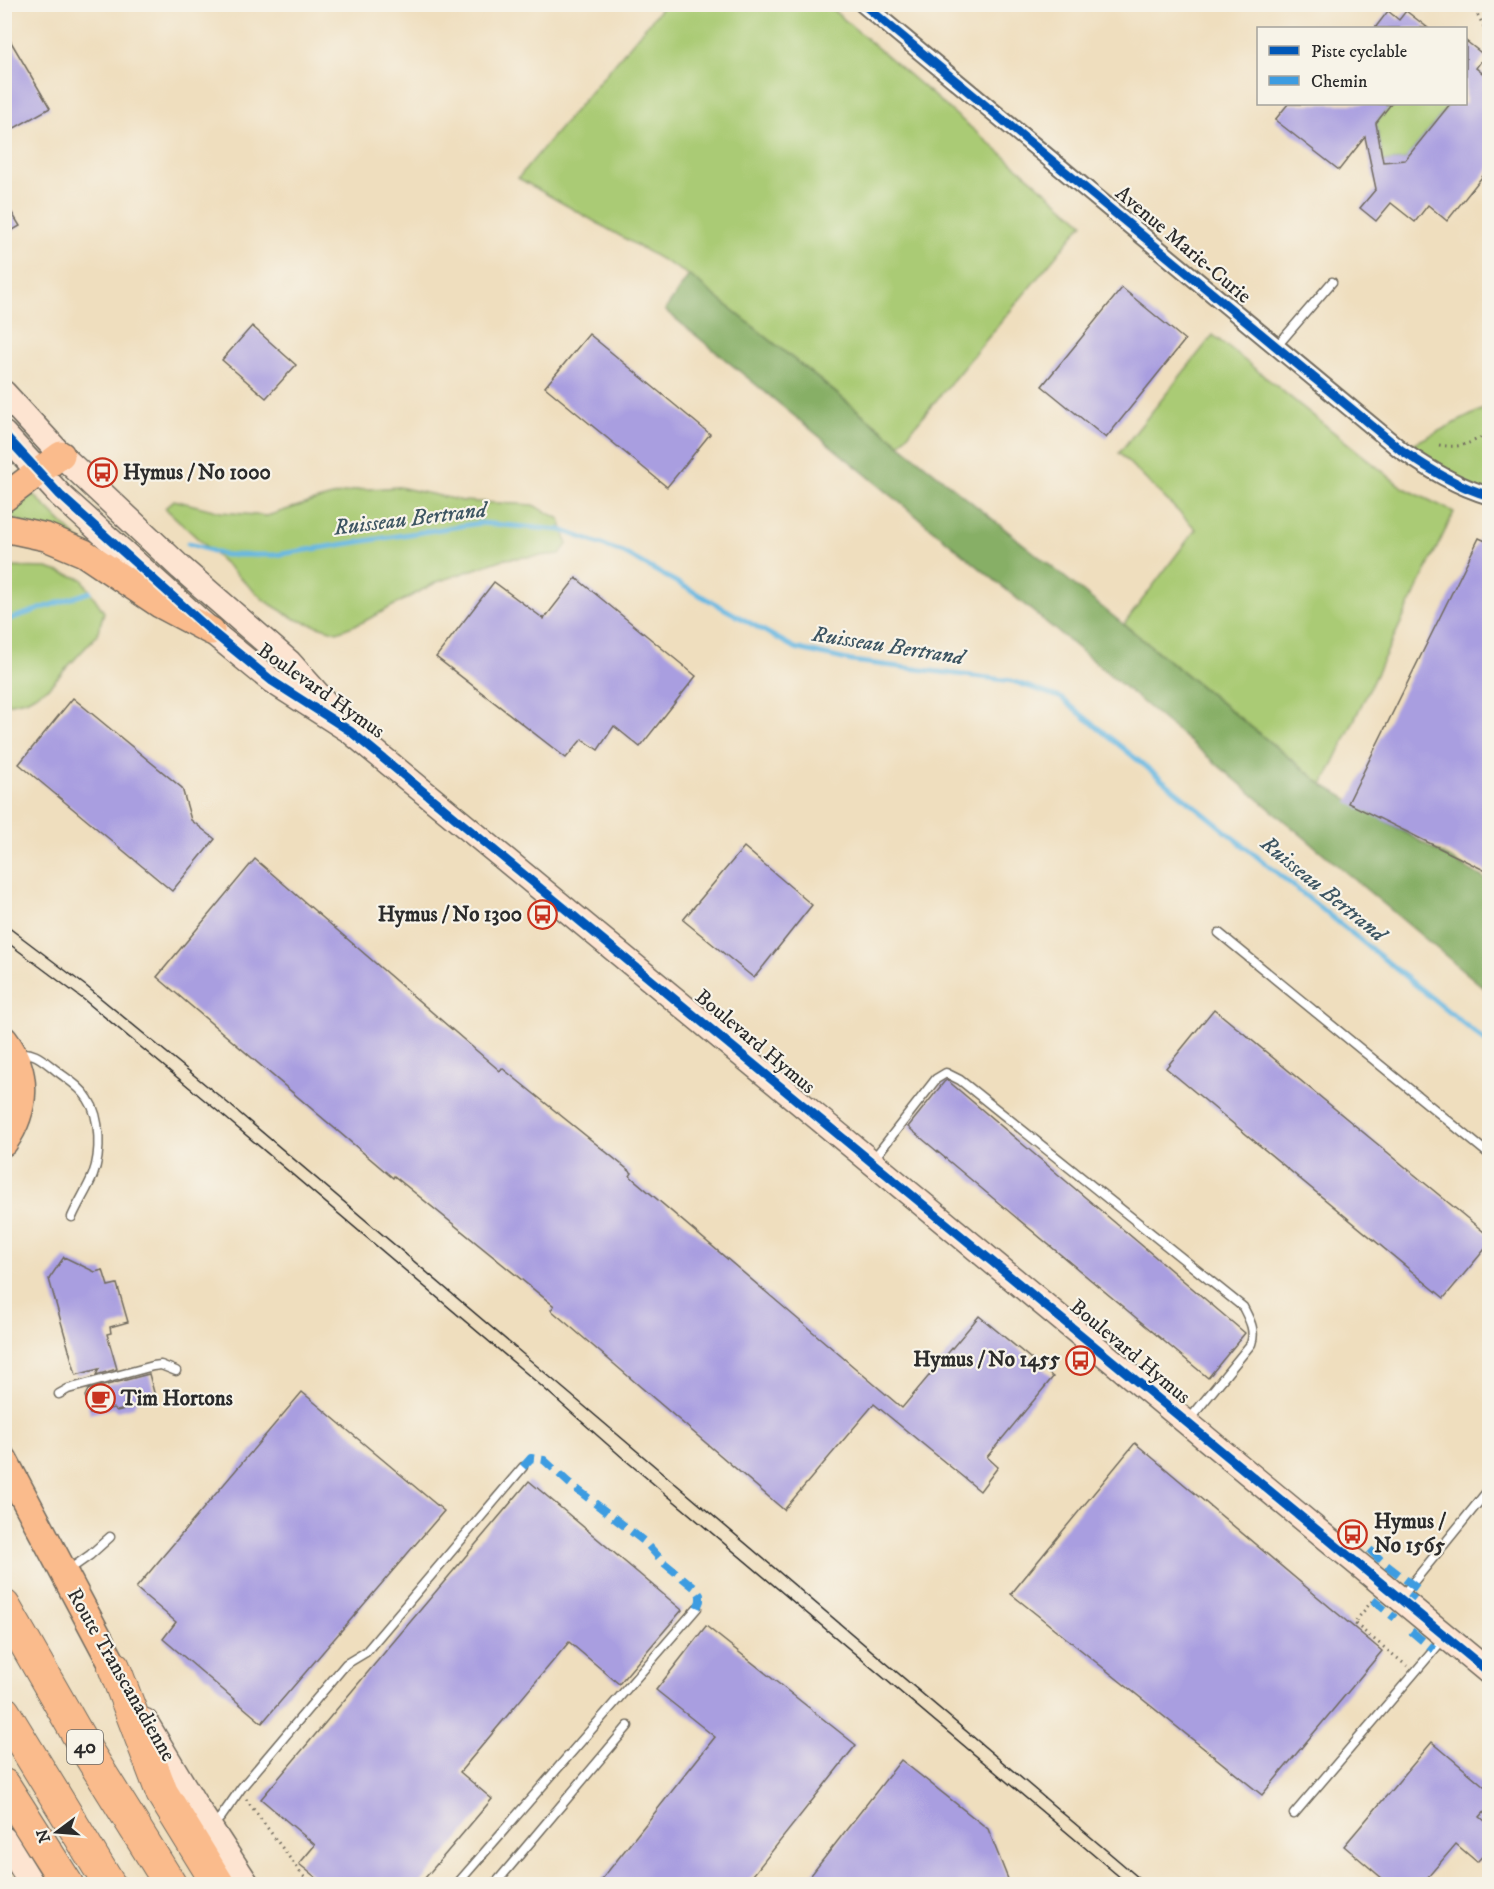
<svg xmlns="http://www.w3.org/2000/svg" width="1494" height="1889" viewBox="0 0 1494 1889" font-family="'IM FELL DW Pica',serif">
<rect width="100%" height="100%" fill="#f7f3e8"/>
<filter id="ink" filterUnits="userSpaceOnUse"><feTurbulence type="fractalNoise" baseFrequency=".0167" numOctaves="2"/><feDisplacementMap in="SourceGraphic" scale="12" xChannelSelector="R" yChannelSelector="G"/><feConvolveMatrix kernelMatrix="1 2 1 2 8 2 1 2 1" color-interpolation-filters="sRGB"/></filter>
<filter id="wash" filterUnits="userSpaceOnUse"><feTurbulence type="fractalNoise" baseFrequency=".008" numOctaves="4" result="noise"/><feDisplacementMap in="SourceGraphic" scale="24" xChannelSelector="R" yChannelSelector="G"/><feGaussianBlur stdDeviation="1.35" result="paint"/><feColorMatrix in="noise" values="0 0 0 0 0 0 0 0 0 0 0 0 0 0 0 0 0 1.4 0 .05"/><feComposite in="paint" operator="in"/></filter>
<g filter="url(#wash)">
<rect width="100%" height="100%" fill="#efdebe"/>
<g fill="#aacb74" stroke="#6a7b50" stroke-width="1.5">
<polygon points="664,5 827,5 1083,223 900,444 689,275 518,178"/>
<polygon points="1391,104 1450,104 1405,160 1383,162 1376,123"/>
<polygon points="1213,335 1402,487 1454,512 1323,785 1124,624 1196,529 1119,453"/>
<polygon points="1489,406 1489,496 1401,450"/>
<polygon points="399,487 463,501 533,505 560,519 567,544 560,554 504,559 437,582 363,622 337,632 295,619 265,601 165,508 174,500 221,512 267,516 314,501 355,490"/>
<polygon points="33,494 86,547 4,515"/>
<polygon points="5,567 47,568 82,579 104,612 97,635 49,687 26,700 5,704"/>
</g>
<polygon fill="#87af66" stroke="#596d48" stroke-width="1.5" points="689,275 1323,785 1489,881 1489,992 1097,664 665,310"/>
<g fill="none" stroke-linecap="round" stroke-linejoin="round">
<g stroke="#67b8e2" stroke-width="5">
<polyline points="188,543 224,555 275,555 480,523 561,530 622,552 795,648 852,661 1012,681 1061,698 1490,1045"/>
<polyline points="4,621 90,592"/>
</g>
</g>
<g id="blocks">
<g fill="#a99ee0">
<polygon points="1388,11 1399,20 1406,11 1428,28 1375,28"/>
<polygon points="4,30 50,108 4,134"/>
<polygon points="1466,41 1485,56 1476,68 1490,79 1490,167 1447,221 1428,205 1415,222 1391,203 1376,221 1360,208 1376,189 1365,137 1339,170 1275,120 1288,104 1391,104 1376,123 1383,162 1405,160 1450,104 1466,104"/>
<polygon points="4,200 20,226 4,235"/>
<polygon points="1122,288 1185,340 1106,438 1042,386"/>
<polygon points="252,326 296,365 266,398 222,360"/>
<polygon points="589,334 710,434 667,487 545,387"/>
<polygon points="1479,538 1490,543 1490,873 1348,803"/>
<polygon points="576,578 696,676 640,747 614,726 598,750 582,739 566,758 436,657 494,582 544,619"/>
<polygon points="73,698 182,788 191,820 215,839 172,891 19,764"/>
<polygon points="744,847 812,905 754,978 683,920"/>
<polygon points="255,859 500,1071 502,1068 632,1173 630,1176 902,1408 979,1316 1053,1377 987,1457 998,1467 980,1491 874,1404 784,1510 551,1310 554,1306 394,1176 393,1178 157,977"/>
<polygon points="1214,1009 1490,1237 1490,1243 1444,1298 1166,1068"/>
<polygon points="947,1080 1245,1333 1208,1378 908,1127 944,1082"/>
<polygon points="64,1257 95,1272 103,1270 108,1286 117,1284 128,1322 110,1327 111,1333 107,1334 117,1369 96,1375 99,1369 76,1375 49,1279"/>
<polygon points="149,1374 155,1396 136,1401 134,1407 117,1411 113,1408 90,1414 85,1396 88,1390"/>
<polygon points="302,1392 444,1511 262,1723 163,1639 176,1622 136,1588"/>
<polygon points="1135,1443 1382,1651 1262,1795 1011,1594"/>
<polygon points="529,1481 682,1610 619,1684 569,1642 460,1772 492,1799 420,1884 324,1884 299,1864 315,1845 261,1799"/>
<polygon points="706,1626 856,1745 746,1884 598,1884 715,1737 656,1690"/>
<polygon points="1432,1742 1490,1791 1490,1806 1480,1817 1490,1825 1490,1848 1477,1862 1456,1844 1422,1884 1389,1884 1344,1846"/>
<polygon points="901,1760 988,1829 1010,1884 804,1884"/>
</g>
</g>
</g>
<g filter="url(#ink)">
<use href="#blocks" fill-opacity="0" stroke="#706a5e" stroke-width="1.5"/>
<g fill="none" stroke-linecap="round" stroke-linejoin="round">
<defs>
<g id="lane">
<polyline points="1277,346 1332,282"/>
<polyline points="1219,933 1490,1155"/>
<path d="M 17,1054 C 33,1049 45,1062 57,1071 C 67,1079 81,1087 88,1099 C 101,1118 101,1154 93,1175 C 87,1190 78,1203 72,1217"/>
<path d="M 872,1161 L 936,1079 L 946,1073 L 960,1080 L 1243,1307 C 1249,1319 1256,1330 1251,1344 L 1189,1420"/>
<polyline points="59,1394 68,1389 153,1366 161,1365 176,1371"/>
<polyline points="66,1572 90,1555 110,1537"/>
<polyline points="1402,1596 1490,1488"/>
<polyline points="1294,1814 1445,1637"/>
<polyline points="213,1825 221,1817 242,1787 346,1664 366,1652 523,1467"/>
<polyline points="457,1884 697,1608"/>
<polyline points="495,1884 628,1726"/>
</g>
<path id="street" d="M 863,4 L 1401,450 C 1429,469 1458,487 1490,496"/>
<g id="secondary">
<polyline points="4,393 61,455 181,568 289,662 331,709"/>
<polyline points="4,434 60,495 211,631 272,681 350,731 1490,1673"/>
<polyline points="145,1721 196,1806 247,1884"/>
<polyline points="4,1839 32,1884"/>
</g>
<g id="primary">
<polyline points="4,498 61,455"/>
<polyline points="4,528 46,537 84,553 160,604 211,631"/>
<path d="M 4,1040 C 29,1073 26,1110 4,1142"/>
<polyline points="4,1460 114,1667"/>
</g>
<g id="highway">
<polyline points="4,1606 87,1751 170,1884"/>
<polyline points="114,1667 162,1793 218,1884"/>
<polyline points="4,1712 109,1884"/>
<polyline points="4,1785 67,1884"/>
</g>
</defs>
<use href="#lane" stroke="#706a5e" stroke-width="11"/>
<use href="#street" stroke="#706a5e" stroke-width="20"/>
<use href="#secondary" stroke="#706a5e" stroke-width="27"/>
<use href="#primary" stroke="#706a5e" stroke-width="30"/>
<use href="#highway" stroke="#706a5e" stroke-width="34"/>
<g stroke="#706a5e" stroke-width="3" stroke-dasharray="1.5 4.5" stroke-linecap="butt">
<polyline points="1472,4 1490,38"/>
<path d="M 1439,445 C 1462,449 1469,443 1490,433"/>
<polyline points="1372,1601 1354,1623 1407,1666"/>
<polyline points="246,1799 303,1876 313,1884"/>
</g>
<use href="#lane" stroke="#fff" stroke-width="8"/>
<use href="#street" stroke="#fff" stroke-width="16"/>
<use href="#secondary" stroke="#fde4d1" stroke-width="24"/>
<use href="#primary" stroke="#fabb8c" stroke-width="27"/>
<use href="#highway" stroke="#fabb8c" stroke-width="32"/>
<g stroke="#2b2b2b" stroke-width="1.5">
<polyline points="4,924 86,986 229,1104 1146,1884"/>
<polyline points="4,940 83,999 220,1113 539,1384 624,1459 1128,1884"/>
</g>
<g stroke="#3d9ce1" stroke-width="8" stroke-dasharray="15 8" stroke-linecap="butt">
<polyline points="523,1467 531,1458 544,1460 569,1483 645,1542 664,1563 695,1588 700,1595 700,1601 697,1608"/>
<polyline points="1353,1534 1385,1564 1418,1589 1406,1604"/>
<polyline points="1373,1600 1395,1618"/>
<polyline points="1411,1631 1434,1650"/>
</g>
<defs>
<g id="cycleway">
<path d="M 863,4 L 1401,450 C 1429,469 1458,487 1490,496"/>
<polyline points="4,434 60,495 211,631 272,681 350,731 1490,1673"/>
</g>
</defs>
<use href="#cycleway" stroke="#f7f3e8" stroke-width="13"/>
<use href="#cycleway" stroke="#0057b8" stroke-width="9"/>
</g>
</g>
<defs>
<symbol id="bus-ring" viewBox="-11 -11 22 22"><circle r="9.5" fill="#f7f3e8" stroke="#c8321e" stroke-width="1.5"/><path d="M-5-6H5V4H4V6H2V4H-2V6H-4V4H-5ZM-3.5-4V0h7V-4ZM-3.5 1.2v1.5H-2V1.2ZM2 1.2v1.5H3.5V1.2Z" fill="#c8321e"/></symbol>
<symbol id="cafe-ring" viewBox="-11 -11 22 22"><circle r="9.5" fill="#f7f3e8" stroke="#c8321e" stroke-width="1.5"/><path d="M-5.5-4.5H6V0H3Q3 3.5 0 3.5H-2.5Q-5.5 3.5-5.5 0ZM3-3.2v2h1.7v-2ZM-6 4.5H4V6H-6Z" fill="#c8321e"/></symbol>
</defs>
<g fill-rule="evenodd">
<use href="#bus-ring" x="86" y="456" width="33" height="33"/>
<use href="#bus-ring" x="526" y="898" width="33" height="33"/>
<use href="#bus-ring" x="1064" y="1344" width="33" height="33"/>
<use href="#cafe-ring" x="84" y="1382" width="33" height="33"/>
<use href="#bus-ring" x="1336" y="1518" width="33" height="33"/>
</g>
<g text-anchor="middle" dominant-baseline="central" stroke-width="4.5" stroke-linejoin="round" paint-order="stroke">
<rect fill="#f7f3e8" stroke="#686764" stroke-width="1.5" x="67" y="1730" width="36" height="34" rx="4.5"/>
<g font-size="20" font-weight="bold" fill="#2b2b2b">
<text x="85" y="1747">40</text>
</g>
<g font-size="21" fill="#2b2b2b" stroke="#f7f3e8">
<text transform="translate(1183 245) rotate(40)">Avenue Marie-Curie</text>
<text transform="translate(321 691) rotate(35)">Boulevard Hymus</text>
<text transform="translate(755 1042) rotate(40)">Boulevard Hymus</text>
<text transform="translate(1130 1352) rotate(40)">Boulevard Hymus</text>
<text transform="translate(121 1675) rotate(60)">Route Transcanadienne</text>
</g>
<g font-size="21" font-weight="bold" fill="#2b2b2b" stroke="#f7f3e8" text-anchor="start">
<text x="123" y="473">Hymus / No 1000</text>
<text x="522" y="915" text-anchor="end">Hymus / No 1300</text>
<text x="1060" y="1360" text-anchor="end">Hymus / No 1455</text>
<text x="121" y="1399">Tim Hortons</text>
<text x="1374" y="1522">Hymus /<tspan x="1374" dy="24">No 1565</tspan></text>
</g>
<g font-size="22" font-style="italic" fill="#3d5562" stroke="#f7f3e8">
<text transform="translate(410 519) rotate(-7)">Ruisseau Bertrand</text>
<text transform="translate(888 646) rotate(9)">Ruisseau Bertrand</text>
<text transform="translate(1323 889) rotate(39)">Ruisseau Bertrand</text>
</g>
</g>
<rect width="1494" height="1889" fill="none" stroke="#f7f3e8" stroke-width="24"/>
<rect x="1257" y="27" width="210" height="78" fill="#f7f3e8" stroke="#a5a39c" stroke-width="1.5"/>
<rect x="1269" y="46" width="30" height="9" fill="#0057b8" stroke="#a5a39c" stroke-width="1.5"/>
<text x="1311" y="57" font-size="18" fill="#2b2b2b">Piste cyclable</text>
<rect x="1269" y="76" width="30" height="9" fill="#3d9ce1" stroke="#a5a39c" stroke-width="1.5"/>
<text x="1311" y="87" font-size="18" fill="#2b2b2b">Chemin</text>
<g transform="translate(57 1832) rotate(254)" stroke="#f7f3e8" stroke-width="4.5" paint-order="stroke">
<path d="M0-4.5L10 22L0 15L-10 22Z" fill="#2b2b2b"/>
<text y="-9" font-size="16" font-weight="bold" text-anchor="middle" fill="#2b2b2b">N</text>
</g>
</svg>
